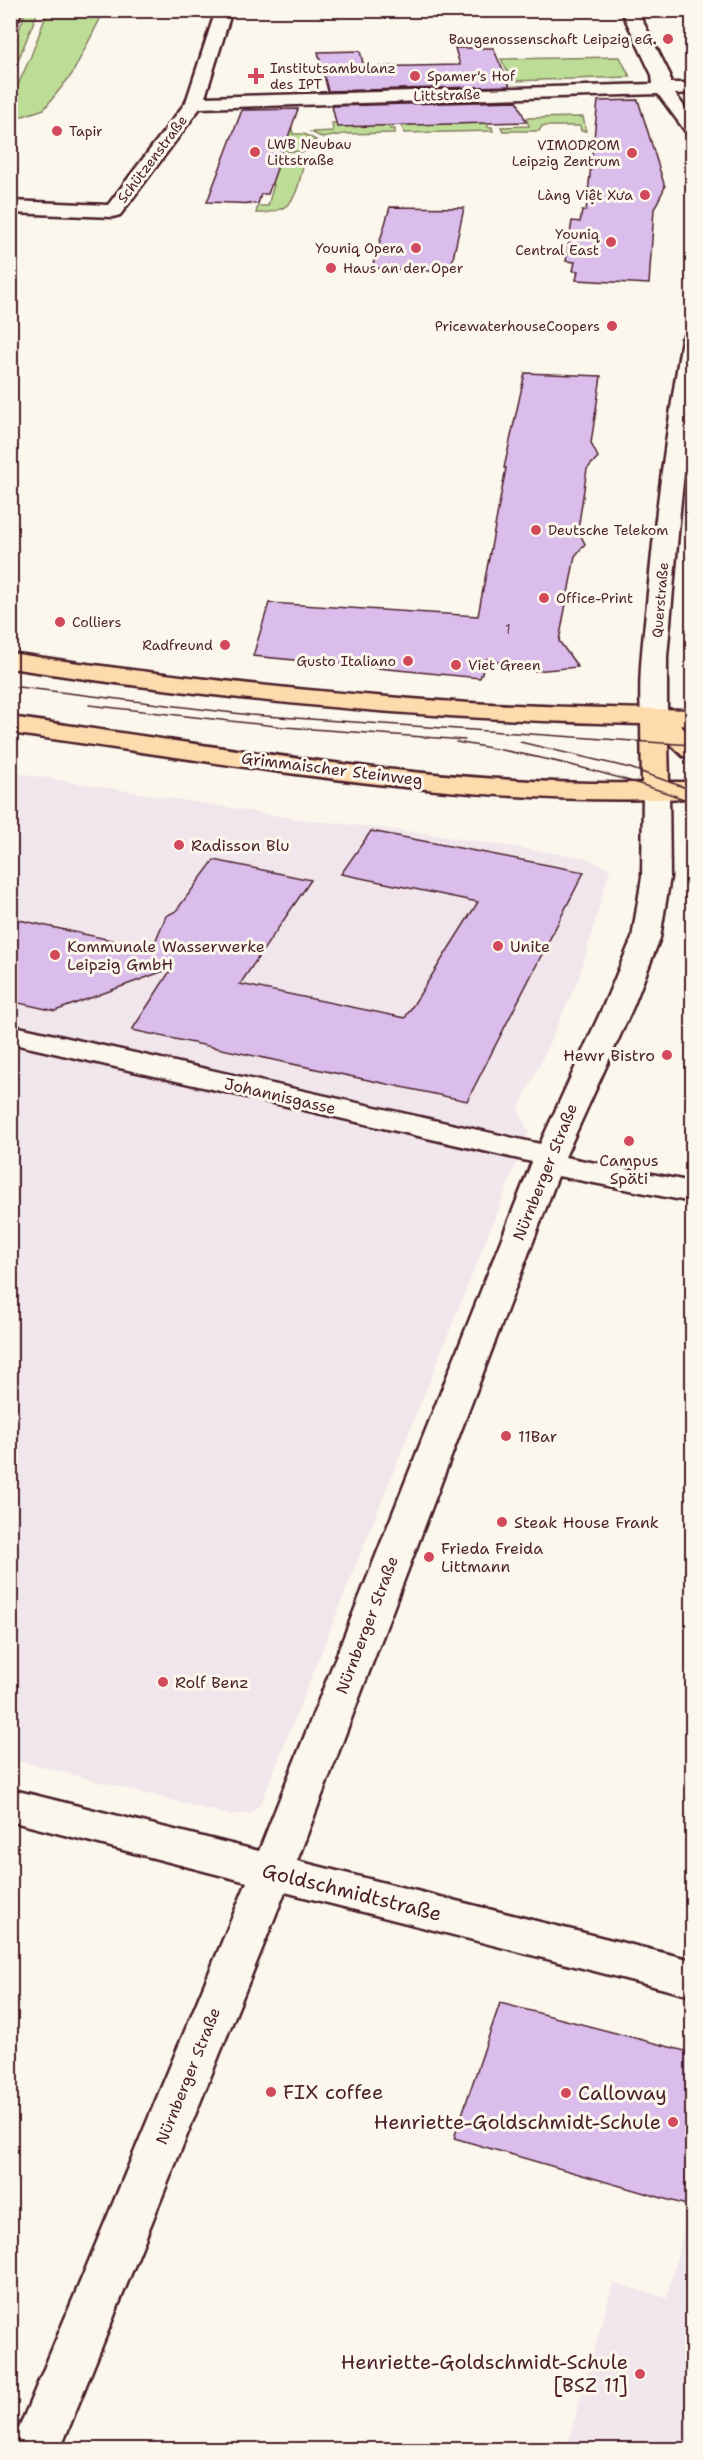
<svg xmlns="http://www.w3.org/2000/svg" width="703" height="2460" viewBox="0 0 703 2460" font-family="'Shantell Sans',sans-serif">
<rect width="100%" height="100%" fill="#fbf7ec"/>
<filter id="ink" filterUnits="userSpaceOnUse"><feTurbulence type="fractalNoise" baseFrequency=".0167" numOctaves="2"/><feDisplacementMap in="SourceGraphic" scale="12" xChannelSelector="R" yChannelSelector="G"/><feConvolveMatrix kernelMatrix="1 2 1 2 8 2 1 2 1" color-interpolation-filters="sRGB"/></filter>
<g filter="url(#ink)">
<g fill="#f1e6eb">
<polygon points="10,772 292,818 415,832 587,858 610,869 579,978 518,1111 529,1132 269,1783 261,1803 251,1813 230,1815 11,1759"/>
<polygon points="689,2206 692,2207 692,2449 566,2450 613,2283 667,2298"/>
</g>
<g fill="#bddd96" stroke="#847e60" stroke-width="1.5">
<polygon points="48,10 102,11 101,17 72,74 44,109 23,116 11,115 11,100 31,56"/>
<polygon points="26,11 38,11 11,78 11,51"/>
<polygon points="620,57 630,77 512,81 501,59"/>
<polygon points="583,117 586,131 581,131 580,126 542,126 539,131 503,131 501,127 529,126 526,118"/>
<polygon points="486,119 488,127 492,127 493,131 404,133 402,125"/>
<polygon points="388,122 390,129 395,129 395,133 344,134 323,138 311,132 333,131 332,123"/>
<polygon points="291,124 293,134 304,134 316,140 309,144 304,152 284,151 285,145 274,145"/>
<path d="M 297,158 L 305,159 C 296,192 298,213 256,213 L 258,206 L 268,206 L 274,184 L 262,183 L 270,160 L 295,160 Z"/>
</g>
<g fill="#dabdea" stroke="#4a1f2b" stroke-width="1.5">
<polygon points="455,48 493,48 510,86 328,91 318,52 360,51 364,67 460,65"/>
<polygon points="638,100 665,187 654,209 649,284 576,280 578,271 573,271 575,262 566,261 572,221 580,222 582,211 586,211 598,101"/>
<polygon points="517,101 526,122 337,127 332,106"/>
<polygon points="298,109 268,194 261,194 258,204 207,202 242,110"/>
<polygon points="390,207 464,208 450,272 372,268"/>
<polygon points="525,373 601,376 591,443 598,457 587,469 578,530 585,544 575,556 559,641 578,667 535,671 487,659 480,678 253,656 269,603 478,616 506,468 504,468"/>
<polygon points="371,831 584,872 467,1101 132,1030 172,968 55,1011 10,1001 10,918 152,949 166,916 176,911 214,860 311,880 240,984 405,1018 478,902 341,874"/>
<polygon points="500,2003 693,2053 693,2207 454,2138"/>
</g>
<g fill="none" stroke-linecap="round" stroke-linejoin="round">
<defs>
<g id="minor">
<polygon points="216,10 232,10 205,97 653,84 652,75 621,10 637,10 670,75 670,83 692,83 692,93 675,94 692,117 692,133 686,132 658,94 200,108 120,215 113,217 10,213 10,201 108,205 186,102"/>
<path d="M 692,333 L 692,407 L 681,500 L 667,657 L 667,716 L 663,722 L 654,724 L 645,722 L 641,716 C 638,675 644,634 648,593 C 656,508 668,423 682,339 L 685,335 Z"/>
<polygon points="656,783 666,785 669,791 670,877 660,938 633,1007 565,1157 692,1182 692,1202 558,1176 297,1861 692,1960 692,1996 285,1892 60,2450 10,2450 247,1882 10,1821 10,1789 259,1851 532,1162 10,1043 10,1025 540,1144 603,1007 632,938 642,877 643,791 646,785"/>
</g>
<g id="major">
<polygon points="10,10 22,10 16,24 10,26"/>
<path d="M 10,653 C 163,676 316,693 470,703 C 544,707 618,708 692,710 L 692,726 L 680,725 L 692,737 L 692,758 L 683,756 L 668,742 L 669,782 L 692,782 L 692,798 C 464,808 236,764 10,733 L 10,717 C 220,746 430,786 642,783 L 641,724 C 429,720 220,700 10,668 Z"/>
</g>
</defs>
<use href="#minor" stroke="#4a1f2b" stroke-width="5"/>
<use href="#major" stroke="#4a1f2b" stroke-width="5"/>
<use href="#minor" fill="#fbf7ec" fill-rule="evenodd"/>
<use href="#major" fill="#fedbac" fill-rule="evenodd"/>
<g stroke="#4a1f2b" stroke-width="1.5">
<polyline points="10,686 250,715 692,745"/>
<polyline points="89,705 284,727 465,740"/>
<path d="M 456,742 C 537,755 615,773 692,802"/>
<polyline points="520,742 630,768 692,790"/>
</g>
</g>
</g>
<g fill="#d1495b" stroke="#fbf7ec" stroke-width="2">
<circle cx="668" cy="39" r="6"/>
<path d="M253 67h6v6h6v6h-6v6h-6v-6h-6v-6h6z"/>
<circle cx="415" cy="76" r="6"/>
<circle cx="57" cy="131" r="6"/>
<circle cx="255" cy="152" r="6"/>
<circle cx="632" cy="153" r="6"/>
<circle cx="645" cy="195" r="6"/>
<circle cx="611" cy="242" r="6"/>
<circle cx="416" cy="248" r="6"/>
<circle cx="331" cy="268" r="6"/>
<circle cx="612" cy="326" r="6"/>
<circle cx="536" cy="530" r="6"/>
<circle cx="544" cy="598" r="6"/>
<circle cx="60" cy="622" r="6"/>
<circle cx="225" cy="645" r="6"/>
<circle cx="408" cy="661" r="6"/>
<circle cx="456" cy="665" r="6"/>
<circle cx="179" cy="845" r="6"/>
<circle cx="498" cy="946" r="6"/>
<circle cx="55" cy="955" r="6"/>
<circle cx="667" cy="1055" r="6"/>
<circle cx="629" cy="1141" r="6"/>
<circle cx="506" cy="1436" r="6"/>
<circle cx="502" cy="1522" r="6"/>
<circle cx="429" cy="1557" r="6"/>
<circle cx="163" cy="1682" r="6"/>
<circle cx="271" cy="2092" r="6"/>
<circle cx="566" cy="2093" r="6"/>
<circle cx="673" cy="2122" r="6"/>
<circle cx="640" cy="2374" r="6"/>
</g>
<g text-anchor="middle" dominant-baseline="central" stroke-width="6" stroke-linejoin="round" paint-order="stroke">
<g font-size="14" fill="#4a1f2b" stroke="#fbf7ec" text-anchor="start">
<text x="656" y="39" text-anchor="end">Baugenossenschaft Leipzig eG.</text>
<text x="270" y="68">Institutsambulanz<tspan x="270" dy="16">des IPT</tspan></text>
<text x="427" y="76">Spamer's Hof</text>
<text x="69" y="131">Tapir</text>
<text x="267" y="144">LWB Neubau<tspan x="267" dy="16">Littstraße</tspan></text>
<text x="620" y="145" text-anchor="end">VIMODROM<tspan x="620" dy="16">Leipzig Zentrum</tspan></text>
<text x="633" y="195" text-anchor="end">Làng Việt Xưa</text>
<text x="599" y="234" text-anchor="end">Youniq<tspan x="599" dy="16">Central East</tspan></text>
<text x="404" y="248" text-anchor="end">Youniq Opera</text>
<text x="343" y="268">Haus an der Oper</text>
<text x="600" y="326" text-anchor="end">PricewaterhouseCoopers</text>
<text x="548" y="530">Deutsche Telekom</text>
<text x="556" y="598">Office-Print</text>
<text x="72" y="622">Colliers</text>
<text x="213" y="645" text-anchor="end">Radfreund</text>
<text x="396" y="661" text-anchor="end">Gusto Italiano</text>
<text x="468" y="665">Viet Green</text>
</g>
<g font-size="14" fill="#4a1f2b" stroke="#fbf7ec">
<text transform="translate(447 95) rotate(-2)">Littstraße</text>
<text transform="translate(152 159) rotate(-53)">Schützenstraße</text>
<text transform="translate(660 600) rotate(-85)">Querstraße</text>
</g>
<g font-size="14" fill="#6e465b">
<text x="508" y="629">1</text>
</g>
<g font-size="16" fill="#4a1f2b" stroke="#fbf7ec">
<text transform="translate(332 769) rotate(7)">Grimmaischer Steinweg</text>
<text transform="translate(280 1096) rotate(13)">Johannisgasse</text>
<text transform="translate(545 1172) rotate(-68)">Nürnberger Straße</text>
<text transform="translate(367 1625) rotate(-69)">Nürnberger Straße</text>
<text transform="translate(188 2076) rotate(-68)">Nürnberger Straße</text>
</g>
<g font-size="16" fill="#4a1f2b" stroke="#fbf7ec" text-anchor="start">
<text x="191" y="845">Radisson Blu</text>
<text x="67" y="946">Kommunale Wasserwerke<tspan x="67" dy="18">Leipzig GmbH</tspan></text>
<text x="510" y="946">Unite</text>
<text x="655" y="1055" text-anchor="end">Hewr Bistro</text>
<text x="629" y="1160" text-anchor="middle">Campus<tspan x="629" dy="18">Späti</tspan></text>
<text x="518" y="1436">11Bar</text>
<text x="514" y="1522">Steak House Frank</text>
<text x="441" y="1548">Frieda Freida<tspan x="441" dy="18">Littmann</tspan></text>
<text x="175" y="1682">Rolf Benz</text>
</g>
<g font-size="20" fill="#4a1f2b" stroke="#fbf7ec">
<text transform="translate(352 1892) rotate(14)">Goldschmidtstraße</text>
</g>
<g font-size="20" fill="#4a1f2b" stroke="#fbf7ec" text-anchor="start">
<text x="283" y="2092">FIX coffee</text>
<text x="578" y="2093">Calloway</text>
<text x="661" y="2122" text-anchor="end">Henriette-Goldschmidt-Schule</text>
<text x="628" y="2362" text-anchor="end">Henriette-Goldschmidt-Schule<tspan x="628" dy="23">[BSZ 11]</tspan></text>
</g>
</g>
<rect width="703" height="2460" fill="none" stroke="#fbf7ec" stroke-width="36"/>
<rect x="18" y="18" width="667" height="2424" fill="none" stroke="#4a1f2b" stroke-width="2" filter="url(#ink)"/>
</svg>
